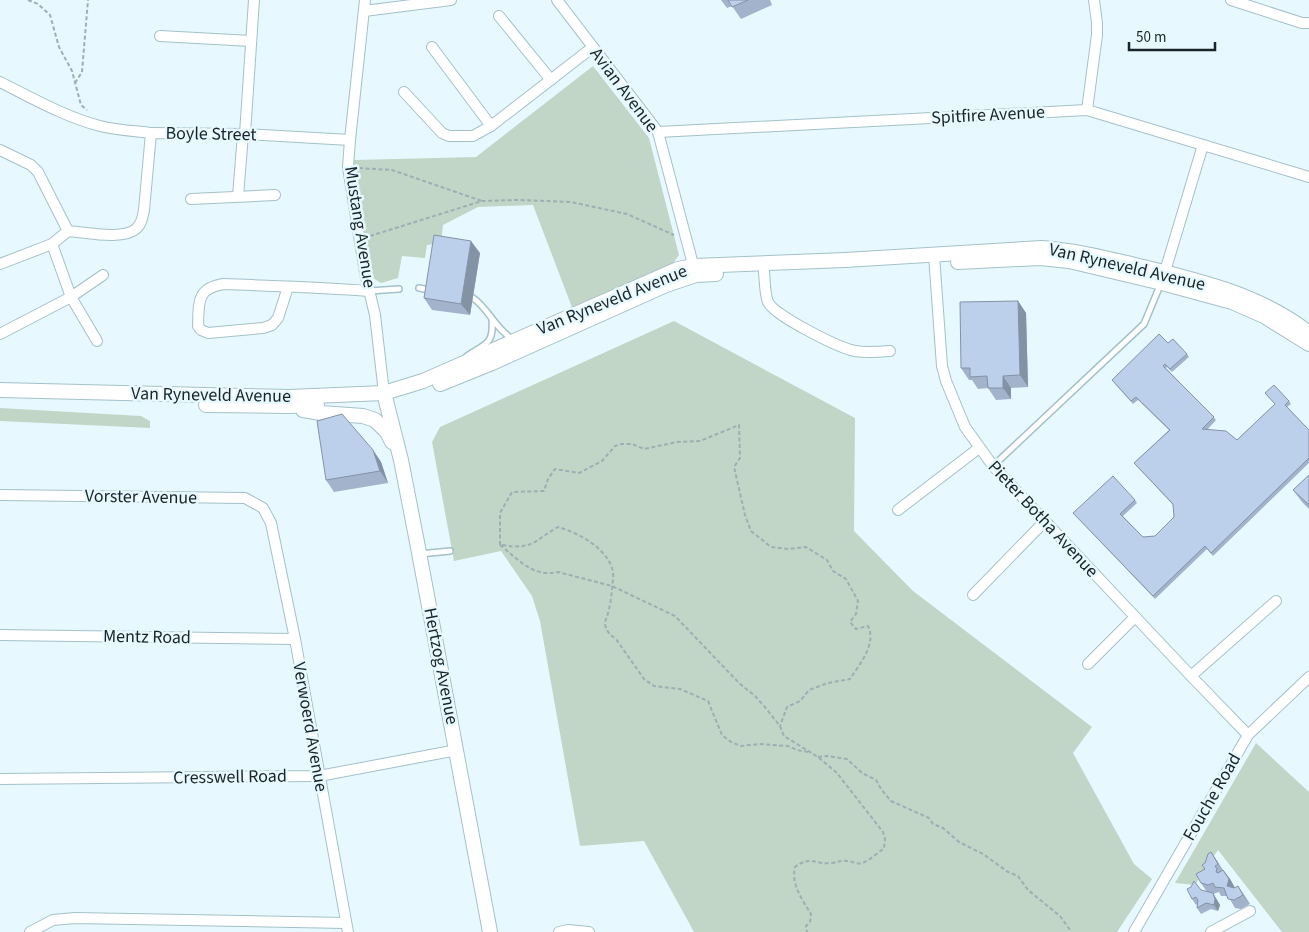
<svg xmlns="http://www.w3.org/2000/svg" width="1309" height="932" viewBox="0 0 1309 932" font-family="'Source Sans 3',sans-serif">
<rect width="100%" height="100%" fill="#e7f9ff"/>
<g fill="#c2d6c7">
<polygon points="593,66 649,138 679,255 666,273 573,310 533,205 478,207 443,225 441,243 427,245 425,258 402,256 398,278 381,283 365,273 349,167 354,160 476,157"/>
<polygon points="674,321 855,418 854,531 913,591 1092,727 1073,753 1134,864 1152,879 1117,932 694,932 644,841 580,846 540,621 532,596 501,551 454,561 432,442 440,427"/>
<polygon points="0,408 141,416 150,421 150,428 0,421"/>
<polygon points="1256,743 1309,792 1309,932 1282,932 1218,850 1195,885 1175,883"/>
</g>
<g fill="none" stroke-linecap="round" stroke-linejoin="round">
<defs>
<g id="lane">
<polyline points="419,288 430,290"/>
<polyline points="369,291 399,289"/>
<path d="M 473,298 C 488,308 494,327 512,339"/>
<path d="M 467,356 C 486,343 494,345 492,319"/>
<polyline points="993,466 1144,324 1161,283"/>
<polyline points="420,554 450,551"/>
</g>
<g id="street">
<polyline points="365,0 350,140 348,167 365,273 375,315 384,393"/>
<polyline points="557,0 658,132 695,272"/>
<polyline points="1231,0 1302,23 1309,23"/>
<polyline points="364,11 451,0"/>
<polyline points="499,16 551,80"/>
<polyline points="160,36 251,41"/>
<polyline points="432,47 491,126"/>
<path d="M 0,82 C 32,98 65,117 100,126 C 116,130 134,131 151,133"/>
<polyline points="404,92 442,133 449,136 473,136 491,126 593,47"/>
<polyline points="1087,110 1097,35 1097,23 1094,0"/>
<polyline points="658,132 1087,110 1309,177"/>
<polyline points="245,134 254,0"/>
<path d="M 0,150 L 31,165 L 38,172 L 68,231 C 85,232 124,241 137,228 C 142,223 143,216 144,210 L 151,133 L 245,134 L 350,140"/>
<polyline points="238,196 243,134"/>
<polyline points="191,199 275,195"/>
<polyline points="934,255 942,366 946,381 965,427 993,466 1191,676 1248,735"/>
<path d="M 763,263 C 765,273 764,293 768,302 C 773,315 839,348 855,351 C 867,353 878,352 890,351"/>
<polyline points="0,264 52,244 68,231"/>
<polyline points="1163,278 1203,145"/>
<path d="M 288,287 L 278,318 L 272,325 L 263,328 L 208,333 L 201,330 L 198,326 C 199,303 196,288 224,284 C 272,286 321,287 369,291"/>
<polyline points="0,334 71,297 52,244"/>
<polyline points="97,341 71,297 103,275"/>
<polyline points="0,495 245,498 263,508 271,523 295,639 348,932"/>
<polyline points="898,510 979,448"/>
<polyline points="973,595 1045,521"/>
<polyline points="0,635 295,639"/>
<polyline points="1088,664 1135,617"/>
<polyline points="1191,676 1276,601"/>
<polyline points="0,779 319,776 457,750"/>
<polyline points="30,932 53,920 75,918 346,923"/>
<polyline points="559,932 568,930 589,932"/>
<polyline points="1134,932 1248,735 1309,677"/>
<polyline points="1211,932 1250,911"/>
</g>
<g id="secondary">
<polyline points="958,262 1040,258 1069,261 1162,283 1232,302 1264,316 1309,344"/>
<polyline points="440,384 492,363 666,285 696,275 716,274"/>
<path d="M 0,390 L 289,397 L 384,393 L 423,381 L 678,269 L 694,266 L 845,260 L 1041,248 C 1072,250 1101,257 1131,264 C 1193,279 1258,293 1309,333"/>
<polyline points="384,393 401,460 417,542 490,932"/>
<polyline points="206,405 288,406 317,405"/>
<polyline points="303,410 321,413 363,416 375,420 387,432 392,442"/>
</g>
</defs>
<use href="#lane" stroke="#a4c0ca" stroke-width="8"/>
<use href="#street" stroke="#a4c0ca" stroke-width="12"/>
<use href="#secondary" stroke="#a4c0ca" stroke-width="16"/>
<g stroke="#9eaeb3" stroke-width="2" stroke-dasharray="4 2.5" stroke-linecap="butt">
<polyline points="28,0 38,4 50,15 59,47 72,71 81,105 87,110"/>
<polyline points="75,83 82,72 88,0"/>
<polyline points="359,168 392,170 482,201"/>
<polyline points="370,236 482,201 518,200 571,202 627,214 674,235"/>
<path d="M 500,545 L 500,513 L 512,492 L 544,491 L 548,479 L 555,469 L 579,473 L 602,461 L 615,446 L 621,444 L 632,444 L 644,449 L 677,442 L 700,441 L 739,425 L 740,458 L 734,467 L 745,515 L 751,531 L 771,547 L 789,549 L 806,547 L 827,560 L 833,571 L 846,579 L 858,601 L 856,614 L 850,622 L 856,629 L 868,626 C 877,644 859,665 850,679 L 828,683 L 809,690 L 800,701 L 787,707 L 780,726"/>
<path d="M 500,545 C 518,559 533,578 558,572 L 612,586 L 675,616 L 739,683 L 755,696 L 764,706 L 780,726 L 784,736 L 818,757 L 837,773 L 883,832 L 885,839 L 884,848 C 878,853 870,860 862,863 C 857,865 852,861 847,861 C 841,860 838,862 832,863 C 815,865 811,855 795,867 C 791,885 802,899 811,914 L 810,922 L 806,926 L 807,932"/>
<path d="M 502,545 C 534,550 533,541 558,527 C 580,533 616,553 613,579 C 612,590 611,603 608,613 C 607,617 605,620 605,624 C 606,631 610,635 616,639 L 644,679 L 654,686 L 680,689 L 708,701 L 722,735 L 731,742 L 741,746 L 759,744 L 788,746 L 797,750 L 808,752"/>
<polyline points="818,757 827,756 847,759 862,773 876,780 881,789 891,801 929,818 933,824 943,828 959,842 983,854 1008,872 1018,876 1028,890 1060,916 1070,930 1069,932"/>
</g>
<use href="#lane" stroke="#fff" stroke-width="5"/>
<use href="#street" stroke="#fff" stroke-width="10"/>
<use href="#secondary" stroke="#fff" stroke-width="14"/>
</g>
<g fill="#a2b3cb">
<polygon points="721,0 770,0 772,5 741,19 732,6 727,8"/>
<polygon points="480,253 470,315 432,310 424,298"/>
<polygon points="1018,301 1026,313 1028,387 1011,388 1011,399 996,400 988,388 978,389 972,380 969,380 961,368"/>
<polygon points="1168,343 1187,354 1189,357 1172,372 1167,367 1166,368 1216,420 1207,430 1237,440 1275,404 1265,393 1289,401 1291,404 1287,407 1309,430 1309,463 1213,556 1207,549 1155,599 1073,513 1135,500 1137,503 1123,516 1143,537 1155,536 1174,517 1173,505 1134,463 1169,430 1138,400 1133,404 1112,380"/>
<polygon points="373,450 381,462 388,483 334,492 326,480"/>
<polygon points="1309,475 1309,509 1302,502 1293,490"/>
<polygon points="1211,852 1223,870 1230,879 1235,888 1244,895 1250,904 1241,909 1235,908 1228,896 1221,896 1219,892 1213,894 1220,905 1218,911 1211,909 1201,914 1197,908 1197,904 1196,905 1192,899 1201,890 1207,892 1201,883 1205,863"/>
</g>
<g fill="#8492a5">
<polygon points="471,241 480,253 470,315 461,304"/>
<polygon points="1018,301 1026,313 1028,387 1020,375"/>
<polygon points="1003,376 1011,388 1011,399 1003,388"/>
<polygon points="373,450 381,462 388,483 380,471"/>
<polygon points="1211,852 1217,861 1224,873 1218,864"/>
<polygon points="1223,870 1230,879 1235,888 1227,886"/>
<polygon points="1238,886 1250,904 1243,895"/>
<polygon points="1213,893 1220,905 1218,911 1214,905"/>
</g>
<g fill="#bcd0ec" stroke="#8492a5">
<polygon points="728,0 748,0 732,7"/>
<polygon points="434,235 471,241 461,304 424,298"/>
<polygon points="1018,301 1020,375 1003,376 1003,388 988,388 987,376 970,377 970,368 961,368 960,302"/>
<polygon points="1159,334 1168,343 1173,339 1187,354 1170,369 1165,364 1163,366 1214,417 1202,429 1226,431 1237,440 1275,404 1265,393 1274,385 1289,401 1285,405 1309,430 1309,458 1211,553 1205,546 1153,596 1073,513 1113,476 1135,500 1120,514 1143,537 1155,536 1174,517 1173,504 1134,463 1170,430 1136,397 1131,401 1112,380"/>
<polygon points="342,414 373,450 380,471 326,480 317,421"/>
<polygon points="1309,475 1309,505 1293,490"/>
<polygon points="1211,852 1218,864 1215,866 1217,869 1216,872 1218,873 1223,870 1229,879 1227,886 1234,888 1238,886 1243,895 1234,900 1228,899 1224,888 1215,887 1213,883 1208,885 1201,883 1196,874 1205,869 1202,865 1205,863 1208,854"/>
<polygon points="1194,881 1201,890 1213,893 1215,899 1214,905 1206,903 1197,908 1198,900 1196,897 1192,899 1187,889 1191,887"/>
</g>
<g text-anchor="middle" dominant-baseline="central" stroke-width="5" stroke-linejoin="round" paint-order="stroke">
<g font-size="18" fill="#192428" stroke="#e7f9ff">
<text transform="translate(624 90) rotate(53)">Avian Avenue</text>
<text transform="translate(988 115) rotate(-3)">Spitfire Avenue</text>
<text transform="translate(211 134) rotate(1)">Boyle Street</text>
<text transform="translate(360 227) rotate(81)">Mustang Avenue</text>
<text transform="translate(1127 267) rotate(13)">Van Ryneveld Avenue</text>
<text transform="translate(612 300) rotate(-22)">Van Ryneveld Avenue</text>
<text transform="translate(211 395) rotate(1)">Van Ryneveld Avenue</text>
<text transform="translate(141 497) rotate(1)">Vorster Avenue</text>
<text transform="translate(1043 519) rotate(47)">Pieter Botha Avenue</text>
<text transform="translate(147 637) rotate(1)">Mentz Road</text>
<text transform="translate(441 666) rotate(79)">Hertzog Avenue</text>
<text transform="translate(310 727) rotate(80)">Verwoerd Avenue</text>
<text transform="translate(230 777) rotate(-1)">Cresswell Road</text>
<text transform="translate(1212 797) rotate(-60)">Fouche Road</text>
</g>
</g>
<path d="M1129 42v8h86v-8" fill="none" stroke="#192428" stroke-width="2.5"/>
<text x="1136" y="42" font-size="15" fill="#192428" stroke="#e7f9ff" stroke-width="4" paint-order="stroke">50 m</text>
</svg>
